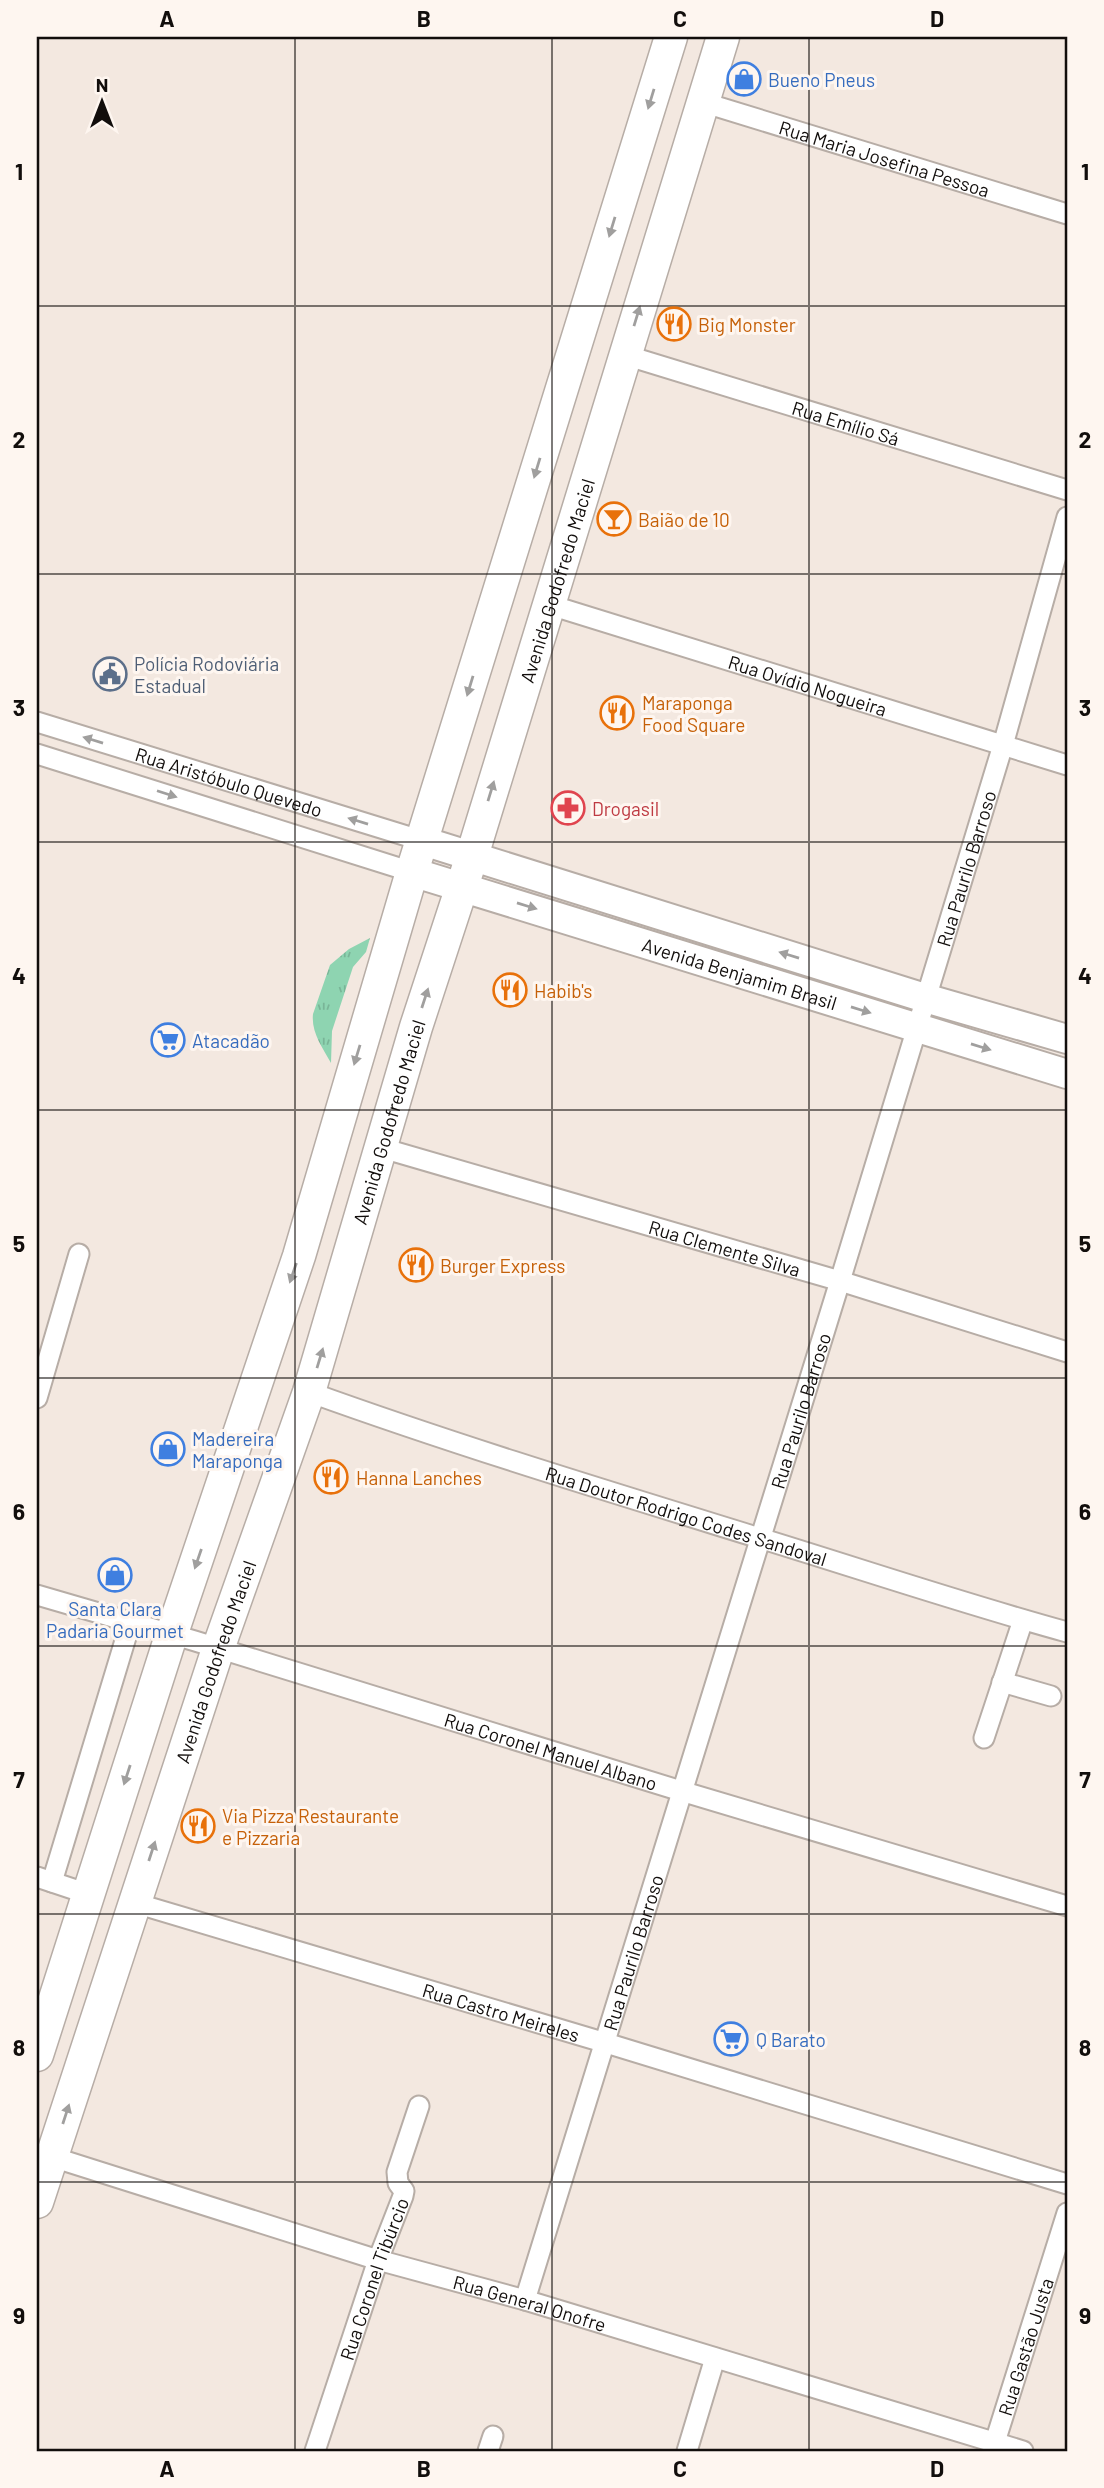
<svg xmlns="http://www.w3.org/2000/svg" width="1104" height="2488" viewBox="0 0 1104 2488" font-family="Barlow,sans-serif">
<defs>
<pattern id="grass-tufts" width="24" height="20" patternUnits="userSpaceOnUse" patternTransform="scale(1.75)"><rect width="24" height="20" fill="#8ed4b1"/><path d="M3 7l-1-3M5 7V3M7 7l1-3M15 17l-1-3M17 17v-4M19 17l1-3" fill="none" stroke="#79b597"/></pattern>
</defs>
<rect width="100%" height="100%" fill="#f3e8e0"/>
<path fill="url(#grass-tufts)" d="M 370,938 L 366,952 L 353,967 L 332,1031 L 331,1063 C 322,1047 311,1032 313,1014 L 330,965 L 349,949 Z"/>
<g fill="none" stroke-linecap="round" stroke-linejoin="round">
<defs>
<g id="street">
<path id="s1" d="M 702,102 L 1067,214"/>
<path id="s2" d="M 625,355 L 1067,490"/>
<path id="s3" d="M 547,604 L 1067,765"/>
<path id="s4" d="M 37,722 L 423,841"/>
<polyline points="37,754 412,872"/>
<path id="s5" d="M 382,1148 L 840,1281 L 1067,1352"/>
<path id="s6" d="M 309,1392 C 456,1445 604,1490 753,1536 C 858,1568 961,1603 1067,1632"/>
<polyline points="37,1398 79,1254"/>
<path id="s7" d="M 37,1595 L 195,1641 L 681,1791 L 1067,1906"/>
<polyline points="1002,1682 1051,1696"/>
<polyline points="984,1738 1023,1620"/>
<polyline points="37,1877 88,1894"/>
<polyline points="52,1882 130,1624"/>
<path id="s8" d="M 135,1903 L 606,2043 L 1067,2184"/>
<path id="s9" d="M 43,2154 L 378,2260 L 525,2300 L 1023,2451"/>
<path id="s10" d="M 525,2300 L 840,1281 L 1003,745 L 1067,517"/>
<path id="s11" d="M 995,2442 L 1067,2213"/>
<path id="s12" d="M 315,2451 L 378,2260 L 403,2196 L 404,2191 L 398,2183 L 397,2172 L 419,2106"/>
<polyline points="488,2451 493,2436"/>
<polyline points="687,2451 715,2358"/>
</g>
<g id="secondary">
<polyline points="423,841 925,998 1067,1039"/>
<path id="s13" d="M 412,872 L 1067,1074"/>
</g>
<g id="primary">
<polyline points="37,2055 171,1636 299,1256 412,872 671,37"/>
<path id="s14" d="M 37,2202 L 218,1649 L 309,1392 L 416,1027 L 472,856 L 723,37"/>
</g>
</defs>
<use href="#street" stroke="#b7ada6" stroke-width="23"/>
<use href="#secondary" stroke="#b7ada6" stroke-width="32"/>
<use href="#primary" stroke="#b7ada6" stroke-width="35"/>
<use href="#street" stroke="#fff" stroke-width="19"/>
<use href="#secondary" stroke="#fff" stroke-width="28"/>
<use href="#primary" stroke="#fff" stroke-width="32"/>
</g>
<defs><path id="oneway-solid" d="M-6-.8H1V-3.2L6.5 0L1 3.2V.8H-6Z" transform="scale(1.75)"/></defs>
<g fill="#a09f9e">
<use href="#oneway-solid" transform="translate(651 99) rotate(107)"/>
<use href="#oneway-solid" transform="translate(612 227) rotate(107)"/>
<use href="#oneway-solid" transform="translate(637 316) rotate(-73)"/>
<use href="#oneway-solid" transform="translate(537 468) rotate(107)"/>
<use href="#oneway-solid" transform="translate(470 686) rotate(107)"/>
<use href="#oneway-solid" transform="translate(93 740) rotate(-163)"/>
<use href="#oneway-solid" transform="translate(491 791) rotate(-73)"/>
<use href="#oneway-solid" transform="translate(167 794) rotate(18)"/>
<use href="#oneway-solid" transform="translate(358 821) rotate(-163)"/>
<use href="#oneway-solid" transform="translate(527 906) rotate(17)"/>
<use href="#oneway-solid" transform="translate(789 955) rotate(-163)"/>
<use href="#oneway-solid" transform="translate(425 998) rotate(-72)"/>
<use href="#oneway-solid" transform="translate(861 1010) rotate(17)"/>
<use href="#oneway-solid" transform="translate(981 1047) rotate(17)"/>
<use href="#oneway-solid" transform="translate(357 1055) rotate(107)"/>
<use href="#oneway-solid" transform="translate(293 1273) rotate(109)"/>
<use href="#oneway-solid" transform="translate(320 1358) rotate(-73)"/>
<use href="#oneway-solid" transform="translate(198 1559) rotate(109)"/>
<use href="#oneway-solid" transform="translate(127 1775) rotate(108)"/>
<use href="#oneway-solid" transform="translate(152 1851) rotate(-72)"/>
<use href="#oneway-solid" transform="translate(66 2114) rotate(-72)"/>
</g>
<path fill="none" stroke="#120e0c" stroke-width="2" stroke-opacity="0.55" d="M 295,37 L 295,2451M 552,37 L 552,2451M 809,37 L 809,2451M 37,306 L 1067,306M 37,574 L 1067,574M 37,842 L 1067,842M 37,1110 L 1067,1110M 37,1378 L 1067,1378M 37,1646 L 1067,1646M 37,1914 L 1067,1914M 37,2182 L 1067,2182"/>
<defs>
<symbol id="shop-ring" viewBox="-11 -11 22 22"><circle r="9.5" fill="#fef6f0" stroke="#3f7fe0" stroke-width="1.5"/><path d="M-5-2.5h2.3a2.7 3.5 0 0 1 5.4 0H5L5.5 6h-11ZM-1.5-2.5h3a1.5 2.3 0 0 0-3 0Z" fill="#3f7fe0"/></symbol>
<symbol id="restaurant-ring" viewBox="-11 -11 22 22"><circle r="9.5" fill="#fef6f0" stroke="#e8710a" stroke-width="1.5"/><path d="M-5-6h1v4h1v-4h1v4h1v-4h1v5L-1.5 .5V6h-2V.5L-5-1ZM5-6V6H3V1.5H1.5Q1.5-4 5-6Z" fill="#e8710a"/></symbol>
<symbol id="bar-ring" viewBox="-11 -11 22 22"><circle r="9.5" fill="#fef6f0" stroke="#e8710a" stroke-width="1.5"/><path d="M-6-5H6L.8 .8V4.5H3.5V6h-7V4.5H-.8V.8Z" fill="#e8710a"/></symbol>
<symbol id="civic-ring" viewBox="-11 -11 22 22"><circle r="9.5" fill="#fef6f0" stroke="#5c6f8a" stroke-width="1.5"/><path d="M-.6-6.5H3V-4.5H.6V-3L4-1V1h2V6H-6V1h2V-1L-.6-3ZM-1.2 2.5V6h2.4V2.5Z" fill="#5c6f8a"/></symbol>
<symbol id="pharmacy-ring" viewBox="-11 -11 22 22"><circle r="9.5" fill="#fef6f0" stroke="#e0444e" stroke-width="1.5"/><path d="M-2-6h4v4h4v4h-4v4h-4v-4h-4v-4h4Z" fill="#e0444e"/></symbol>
<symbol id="supermarket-ring" viewBox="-11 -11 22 22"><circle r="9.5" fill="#fef6f0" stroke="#3f7fe0" stroke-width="1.5"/><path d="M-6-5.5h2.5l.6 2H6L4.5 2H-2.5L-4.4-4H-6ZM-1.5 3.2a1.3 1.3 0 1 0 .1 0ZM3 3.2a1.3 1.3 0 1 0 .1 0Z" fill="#3f7fe0"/></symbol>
</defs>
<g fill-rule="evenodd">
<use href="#shop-ring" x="725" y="60" width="38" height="38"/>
<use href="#restaurant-ring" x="655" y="305" width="38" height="38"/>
<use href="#bar-ring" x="595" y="500" width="38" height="38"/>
<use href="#civic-ring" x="91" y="655" width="38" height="38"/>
<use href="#restaurant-ring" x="598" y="694" width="38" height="38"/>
<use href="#pharmacy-ring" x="549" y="789" width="38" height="38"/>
<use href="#restaurant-ring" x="491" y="971" width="38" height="38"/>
<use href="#supermarket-ring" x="149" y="1021" width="38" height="38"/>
<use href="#restaurant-ring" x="397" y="1246" width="38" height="38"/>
<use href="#shop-ring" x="149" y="1430" width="38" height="38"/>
<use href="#restaurant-ring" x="312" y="1458" width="38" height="38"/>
<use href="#shop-ring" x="96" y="1556" width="38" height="38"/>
<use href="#restaurant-ring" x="179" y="1807" width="38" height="38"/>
<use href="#supermarket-ring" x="712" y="2020" width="38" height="38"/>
</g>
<g text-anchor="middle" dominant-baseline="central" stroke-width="6" stroke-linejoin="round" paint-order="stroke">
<g font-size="19" fill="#366cbe" stroke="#fef6f0" text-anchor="start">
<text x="768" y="79">Bueno Pneus</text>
<text x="192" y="1040">Atacadão</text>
<text x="192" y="1438">Madereira<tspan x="192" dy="22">Maraponga</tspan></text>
<text x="115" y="1608" text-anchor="middle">Santa Clara<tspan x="115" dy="22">Padaria Gourmet</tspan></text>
<text x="756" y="2039">Q Barato</text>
</g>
<g font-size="19" fill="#120e0c" stroke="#fef6f0">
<text stroke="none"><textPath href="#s1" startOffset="191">Rua Maria Josefina Pessoa</textPath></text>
<text stroke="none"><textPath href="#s2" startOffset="231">Rua Emílio Sá</textPath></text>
<text stroke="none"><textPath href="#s14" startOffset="1703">Avenida Godofredo Maciel</textPath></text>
<text stroke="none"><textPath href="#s3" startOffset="273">Rua Ovídio Nogueira</textPath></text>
<text stroke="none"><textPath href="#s4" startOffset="201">Rua Aristóbulo Quevedo</textPath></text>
<text stroke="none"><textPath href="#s10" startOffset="1498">Rua Paurilo Barroso</textPath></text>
<text stroke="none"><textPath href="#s13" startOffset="343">Avenida Benjamim Brasil</textPath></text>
<text stroke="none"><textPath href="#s14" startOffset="1136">Avenida Godofredo Maciel</textPath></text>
<text stroke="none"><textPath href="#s5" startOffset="357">Rua Clemente Silva</textPath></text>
<text stroke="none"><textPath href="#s10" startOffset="931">Rua Paurilo Barroso</textPath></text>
<text stroke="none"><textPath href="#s6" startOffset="397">Rua Doutor Rodrigo Codes Sandoval</textPath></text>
<text stroke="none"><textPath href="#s14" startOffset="569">Avenida Godofredo Maciel</textPath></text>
<text stroke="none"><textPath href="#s7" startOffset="537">Rua Coronel Manuel Albano</textPath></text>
<text stroke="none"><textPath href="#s10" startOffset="364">Rua Paurilo Barroso</textPath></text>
<text stroke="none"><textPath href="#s8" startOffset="382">Rua Castro Meireles</textPath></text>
<text stroke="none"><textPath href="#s12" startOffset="182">Rua Coronel Tibúrcio</textPath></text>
<text stroke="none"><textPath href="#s9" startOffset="509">Rua General Onofre</textPath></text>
<text stroke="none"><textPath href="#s11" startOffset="100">Rua Gastão Justa</textPath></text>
</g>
<g font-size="19" fill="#c56008" stroke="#fef6f0" text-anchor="start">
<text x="698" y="324">Big Monster</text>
<text x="638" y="519">Baião de 10</text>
<text x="642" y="702">Maraponga<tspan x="642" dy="22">Food Square</tspan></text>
<text x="534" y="990">Habib's</text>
<text x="440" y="1265">Burger Express</text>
<text x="356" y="1477">Hanna Lanches</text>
<text x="222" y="1815">Via Pizza Restaurante<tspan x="222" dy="22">e Pizzaria</tspan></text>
</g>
<g font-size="19" fill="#4e5e75" stroke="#fef6f0" text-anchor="start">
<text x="134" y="663">Polícia Rodoviária<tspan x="134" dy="22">Estadual</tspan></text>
</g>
<g font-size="19" fill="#be3a42" stroke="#fef6f0" text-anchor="start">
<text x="592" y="808">Drogasil</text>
</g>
</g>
<rect width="1104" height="2488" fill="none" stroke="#fef6f0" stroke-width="77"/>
<g transform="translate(102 102)" stroke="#fef6f0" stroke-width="5" paint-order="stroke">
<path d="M0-5L12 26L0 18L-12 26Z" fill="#120e0c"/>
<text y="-10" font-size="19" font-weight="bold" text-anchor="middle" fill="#120e0c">N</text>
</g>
<rect x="38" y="38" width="1028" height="2412" fill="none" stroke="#120e0c" stroke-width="2.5"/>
<g font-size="23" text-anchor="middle" font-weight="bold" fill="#120e0c">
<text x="167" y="27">A</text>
<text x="424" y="27">B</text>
<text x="680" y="27">C</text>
<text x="937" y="27">D</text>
<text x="19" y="180">1</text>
<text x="1085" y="180">1</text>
<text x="19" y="448">2</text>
<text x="1085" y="448">2</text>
<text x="19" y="716">3</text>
<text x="1085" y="716">3</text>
<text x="19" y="984">4</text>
<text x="1085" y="984">4</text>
<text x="19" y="1252">5</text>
<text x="1085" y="1252">5</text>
<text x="19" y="1520">6</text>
<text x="1085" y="1520">6</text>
<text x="19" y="1788">7</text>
<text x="1085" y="1788">7</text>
<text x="19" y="2056">8</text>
<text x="1085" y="2056">8</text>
<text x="19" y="2324">9</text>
<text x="1085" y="2324">9</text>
<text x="167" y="2477">A</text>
<text x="424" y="2477">B</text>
<text x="680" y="2477">C</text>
<text x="937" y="2477">D</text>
</g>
</svg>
